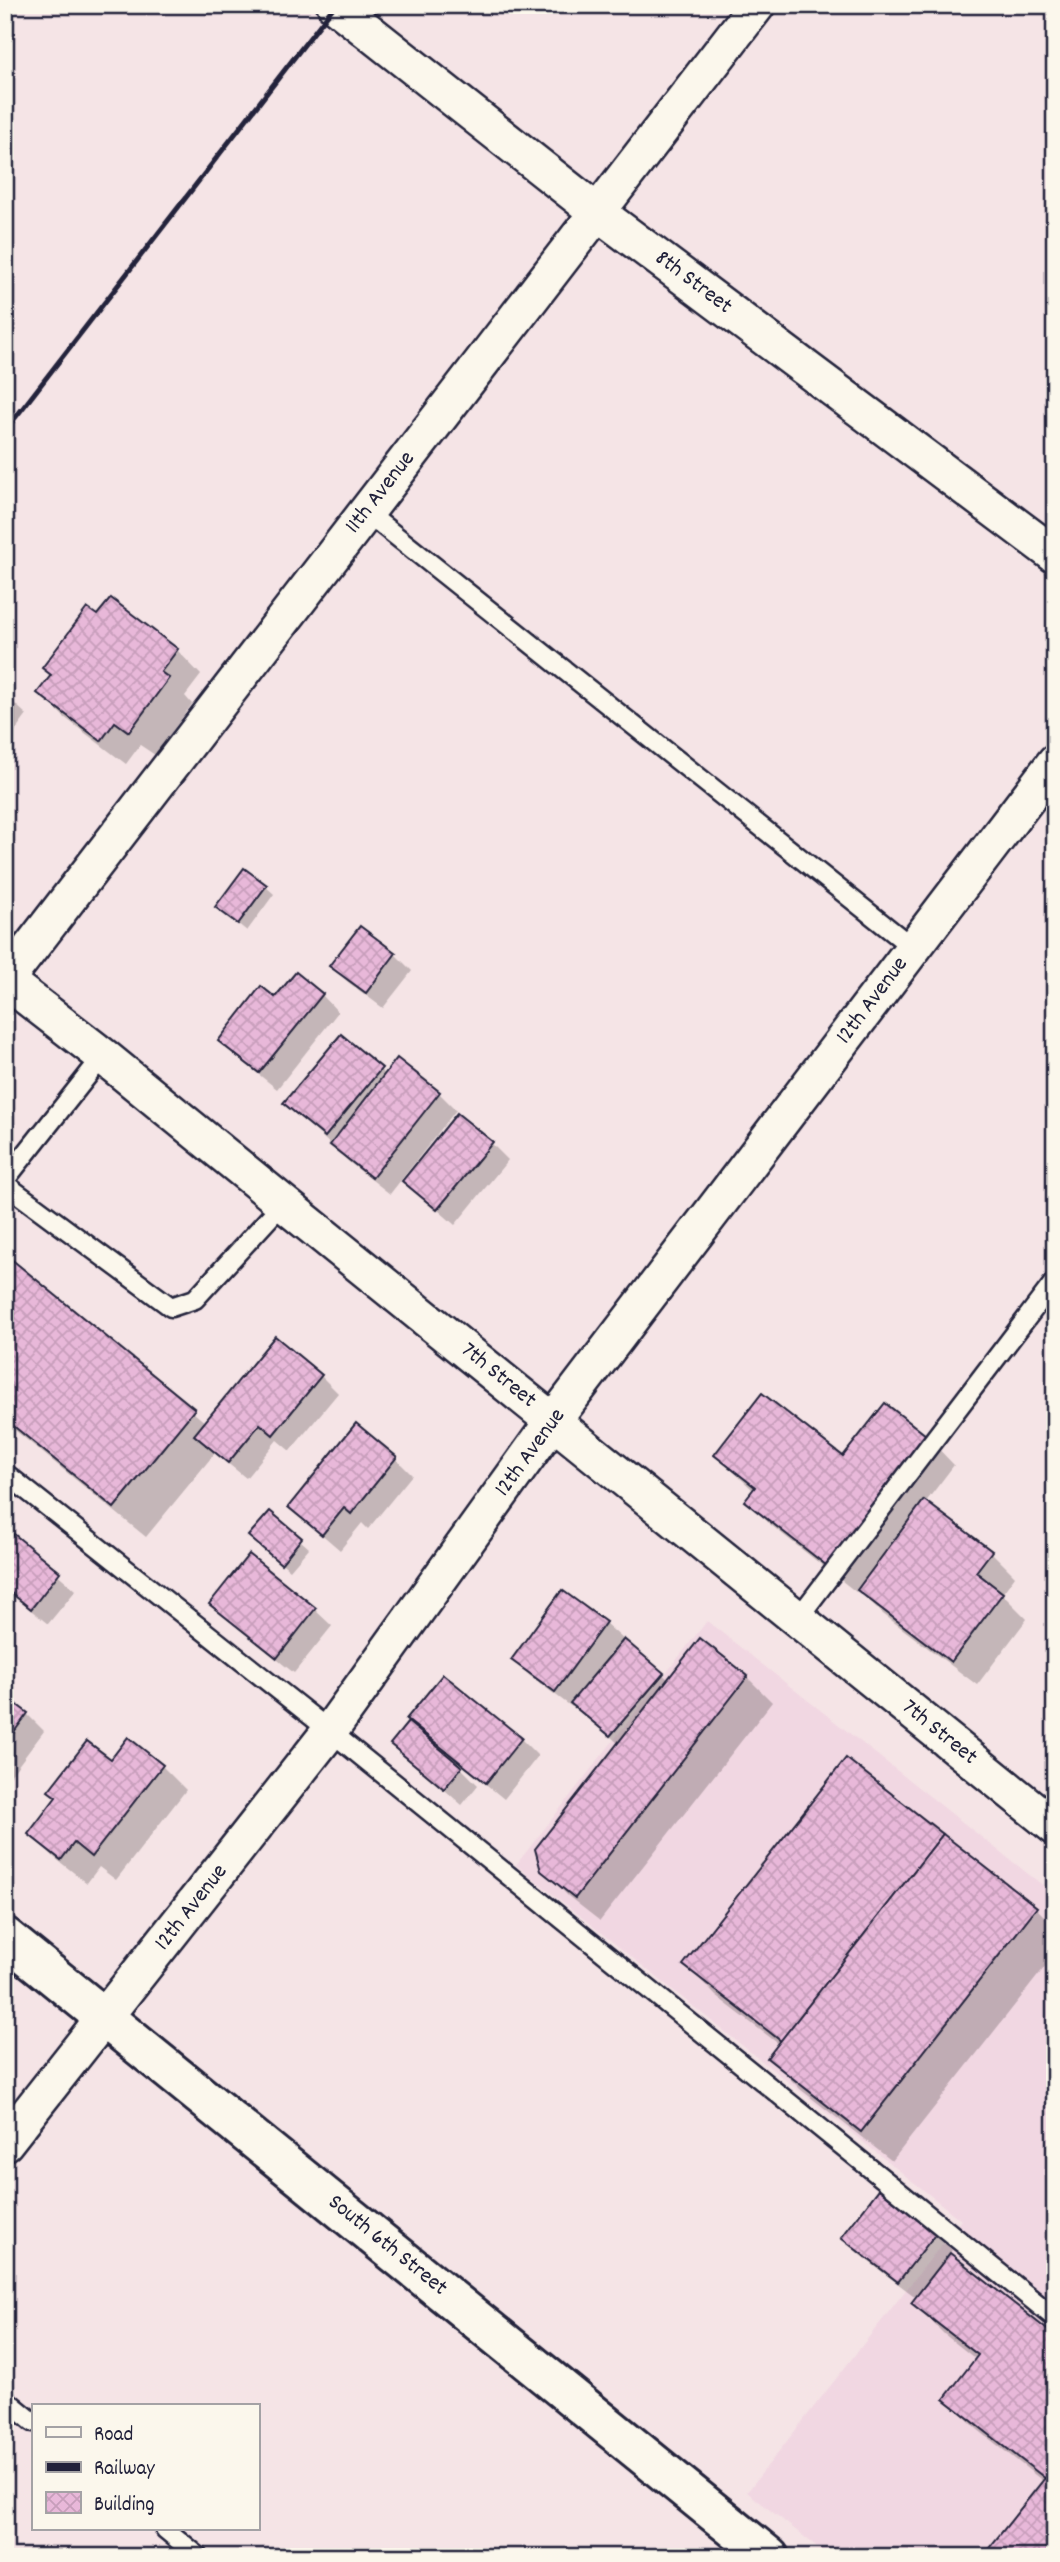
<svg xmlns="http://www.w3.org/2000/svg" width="1060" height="2562" viewBox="0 0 1060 2562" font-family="Dekko,sans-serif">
<defs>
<pattern id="building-cross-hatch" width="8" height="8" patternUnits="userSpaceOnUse" patternTransform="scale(1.75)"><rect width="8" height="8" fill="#e8b8d9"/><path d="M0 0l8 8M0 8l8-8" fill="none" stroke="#c79ebb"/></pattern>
</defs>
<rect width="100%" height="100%" fill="#f5e4e6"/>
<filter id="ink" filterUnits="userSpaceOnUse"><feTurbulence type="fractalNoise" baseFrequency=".0143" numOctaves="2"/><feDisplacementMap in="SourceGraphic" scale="14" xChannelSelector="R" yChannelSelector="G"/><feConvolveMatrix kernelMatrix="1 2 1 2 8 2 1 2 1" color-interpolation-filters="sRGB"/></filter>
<g filter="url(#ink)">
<polygon fill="#f1d7e2" points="707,1621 1055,1895 1055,2557 830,2557 747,2492 961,2220 516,1865"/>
<g fill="#0003">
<polygon points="98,618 177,650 201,675 185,696 192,704 155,755 140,745 126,764 64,717 40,693"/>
<polygon points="5,695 27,715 5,745"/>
<polygon points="265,886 274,894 247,931 217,907"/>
<polygon points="395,954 412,971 383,1008 348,982 332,966"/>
<polygon points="322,995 338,1012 277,1089 237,1057 220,1041 275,999"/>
<polygon points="341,1037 386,1075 439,1093 456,1110 390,1194 349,1162 286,1103"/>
<polygon points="492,1144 508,1160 455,1225 405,1181"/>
<polygon points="5,1256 206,1423 321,1376 338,1393 290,1451 277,1440 246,1478 215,1453 146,1537 5,1422"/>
<polygon points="930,1440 954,1465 925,1503 991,1552 1015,1576 1002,1594 1027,1619 977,1685 883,1614 858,1589 856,1592 771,1525 746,1501 754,1491 716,1455 844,1458"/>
<polygon points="395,1458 412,1475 368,1529 362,1523 340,1550 290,1507"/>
<polygon points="270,1514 309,1548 290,1570 259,1544"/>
<polygon points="14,1537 76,1590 48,1624 5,1589 5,1547"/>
<polygon points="249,1557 315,1610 332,1626 294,1673 228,1620 212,1604"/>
<polygon points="605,1623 669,1680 700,1640 747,1677 772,1702 600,1921 568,1896 543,1870 619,1744 574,1704 572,1707 530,1676 514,1660"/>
<polygon points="5,1698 27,1714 44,1731 5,1783"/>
<polygon points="408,1719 521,1739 538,1756 504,1799 459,1762 457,1764 478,1785 462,1805 392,1744 424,1734"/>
<polygon points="111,1762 162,1766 186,1790 116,1880 99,1867 87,1883 55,1858 30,1833"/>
<polygon points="1036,1908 1055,1927 1055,1954 892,2161 800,2089 770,2058 780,2045 716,1996 686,1965"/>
<polygon points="935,2233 952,2250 948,2255 1055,2338 1055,2557 1044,2482 977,2429 946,2398 977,2360 944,2334 913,2303 917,2298 860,2255 843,2238"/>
</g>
<g fill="url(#building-cross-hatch)" stroke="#22223b" stroke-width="2">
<polygon points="111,598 178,649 161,672 169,678 129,732 115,722 101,741 37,693 51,675 42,668 87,608 97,615"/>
<polygon points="244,868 267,885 238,924 215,907"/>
<polygon points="360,926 396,953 366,993 329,966"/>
<polygon points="296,972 323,994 259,1073 218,1041 261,986 275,997"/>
<polygon points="341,1034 382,1068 325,1137 283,1103"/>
<polygon points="397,1058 440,1092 372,1178 330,1145"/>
<polygon points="457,1113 493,1142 437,1210 402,1181"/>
<polygon points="5,1254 195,1409 114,1508 5,1419"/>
<polygon points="275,1336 322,1375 273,1435 260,1424 228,1463 194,1435"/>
<polygon points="762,1393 843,1456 885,1403 931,1439 831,1569 744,1501 755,1487 714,1455"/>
<polygon points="356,1423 397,1457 351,1514 344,1508 322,1535 288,1507"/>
<polygon points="924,1500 992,1551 976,1572 1003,1593 951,1662 857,1590"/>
<polygon points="270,1511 302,1538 281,1564 248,1536"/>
<polygon points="14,1534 60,1572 31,1609 5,1588 5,1545"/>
<polygon points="249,1554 316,1608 277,1658 209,1604"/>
<polygon points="562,1590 606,1622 555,1692 511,1660"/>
<polygon points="700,1638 748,1676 575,1898 541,1871 535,1849"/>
<polygon points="624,1639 664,1673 610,1736 570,1703"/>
<polygon points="443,1674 522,1738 486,1783 406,1719"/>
<polygon points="5,1696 28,1713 5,1744"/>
<polygon points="408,1722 462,1767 444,1789 390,1744"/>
<polygon points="128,1737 163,1765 91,1857 74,1843 61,1860 28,1834 56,1797 48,1791 87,1741 111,1759"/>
<polygon points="846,1758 943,1834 781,2041 683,1965"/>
<polygon points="943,1834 1037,1907 861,2132 767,2058"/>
<polygon points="879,2189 937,2232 898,2282 841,2238"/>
<polygon points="950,2253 1055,2336 1055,2486 944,2399 978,2355 911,2303"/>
<polygon points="1045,2478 1055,2486 1055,2557 982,2557"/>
</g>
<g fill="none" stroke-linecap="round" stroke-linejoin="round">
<defs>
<g id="service">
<polyline points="366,512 913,948"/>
<polyline points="5,1180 103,1056"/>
<polyline points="5,1184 171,1307 195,1299 283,1203"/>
<polyline points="5,1473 330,1731 1055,2318"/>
<polyline points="798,1618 1055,1281"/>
<polyline points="5,2399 33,2422"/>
<polyline points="165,2529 199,2557"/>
</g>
<g id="minor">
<polyline points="335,5 597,212 1055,555"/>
<polyline points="5,980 103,1056 283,1203 1055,1827"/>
<polyline points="5,981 757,5"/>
<polyline points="5,2143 330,1731 553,1421 1055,762"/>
</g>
<polyline id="tertiary" points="5,1937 769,2557"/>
</defs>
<use href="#service" stroke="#22223b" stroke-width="23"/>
<use href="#minor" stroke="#22223b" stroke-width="40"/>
<use href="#tertiary" stroke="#22223b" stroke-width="44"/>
<use href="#service" stroke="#fbf7ec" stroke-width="18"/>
<use href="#minor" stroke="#fbf7ec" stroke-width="35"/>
<use href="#tertiary" stroke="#fbf7ec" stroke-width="38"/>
<polyline stroke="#22223b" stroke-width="5" points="5,431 335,5"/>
</g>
</g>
<g text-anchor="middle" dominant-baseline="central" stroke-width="5" stroke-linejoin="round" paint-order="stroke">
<g font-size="23" fill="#22223b" stroke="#fbf7ec">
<text transform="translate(693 283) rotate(37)">8th Street</text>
<text transform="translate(381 493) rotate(-52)">11th Avenue</text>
<text transform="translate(873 1001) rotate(-53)">12th Avenue</text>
<text transform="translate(498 1376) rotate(39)">7th Street</text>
<text transform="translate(531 1453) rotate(-54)">12th Avenue</text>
<text transform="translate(939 1733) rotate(39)">7th Street</text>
<text transform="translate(192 1908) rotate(-52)">12th Avenue</text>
<text transform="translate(387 2246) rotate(39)">South 6th Street</text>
</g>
</g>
<rect width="1060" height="2562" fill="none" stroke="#fbf7ec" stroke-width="28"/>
<rect x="14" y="14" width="1032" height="2534" fill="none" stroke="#22223b" stroke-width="2.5" filter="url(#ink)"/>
<rect x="32" y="2404" width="228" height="126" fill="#fbf7ec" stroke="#a4a2a5" stroke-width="2"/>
<rect x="46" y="2427" width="35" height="10" fill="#fbf7ec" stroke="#a4a2a5" stroke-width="2"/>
<text x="94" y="2440" font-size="21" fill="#22223b">Road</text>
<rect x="46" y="2462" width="35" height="10" fill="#22223b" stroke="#a4a2a5" stroke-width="2"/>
<text x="94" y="2474" font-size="21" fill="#22223b">Railway</text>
<rect x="46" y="2492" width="35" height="21" fill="url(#building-cross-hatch)" stroke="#a4a2a5" stroke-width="2"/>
<text x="94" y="2510" font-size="21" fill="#22223b">Building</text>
</svg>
